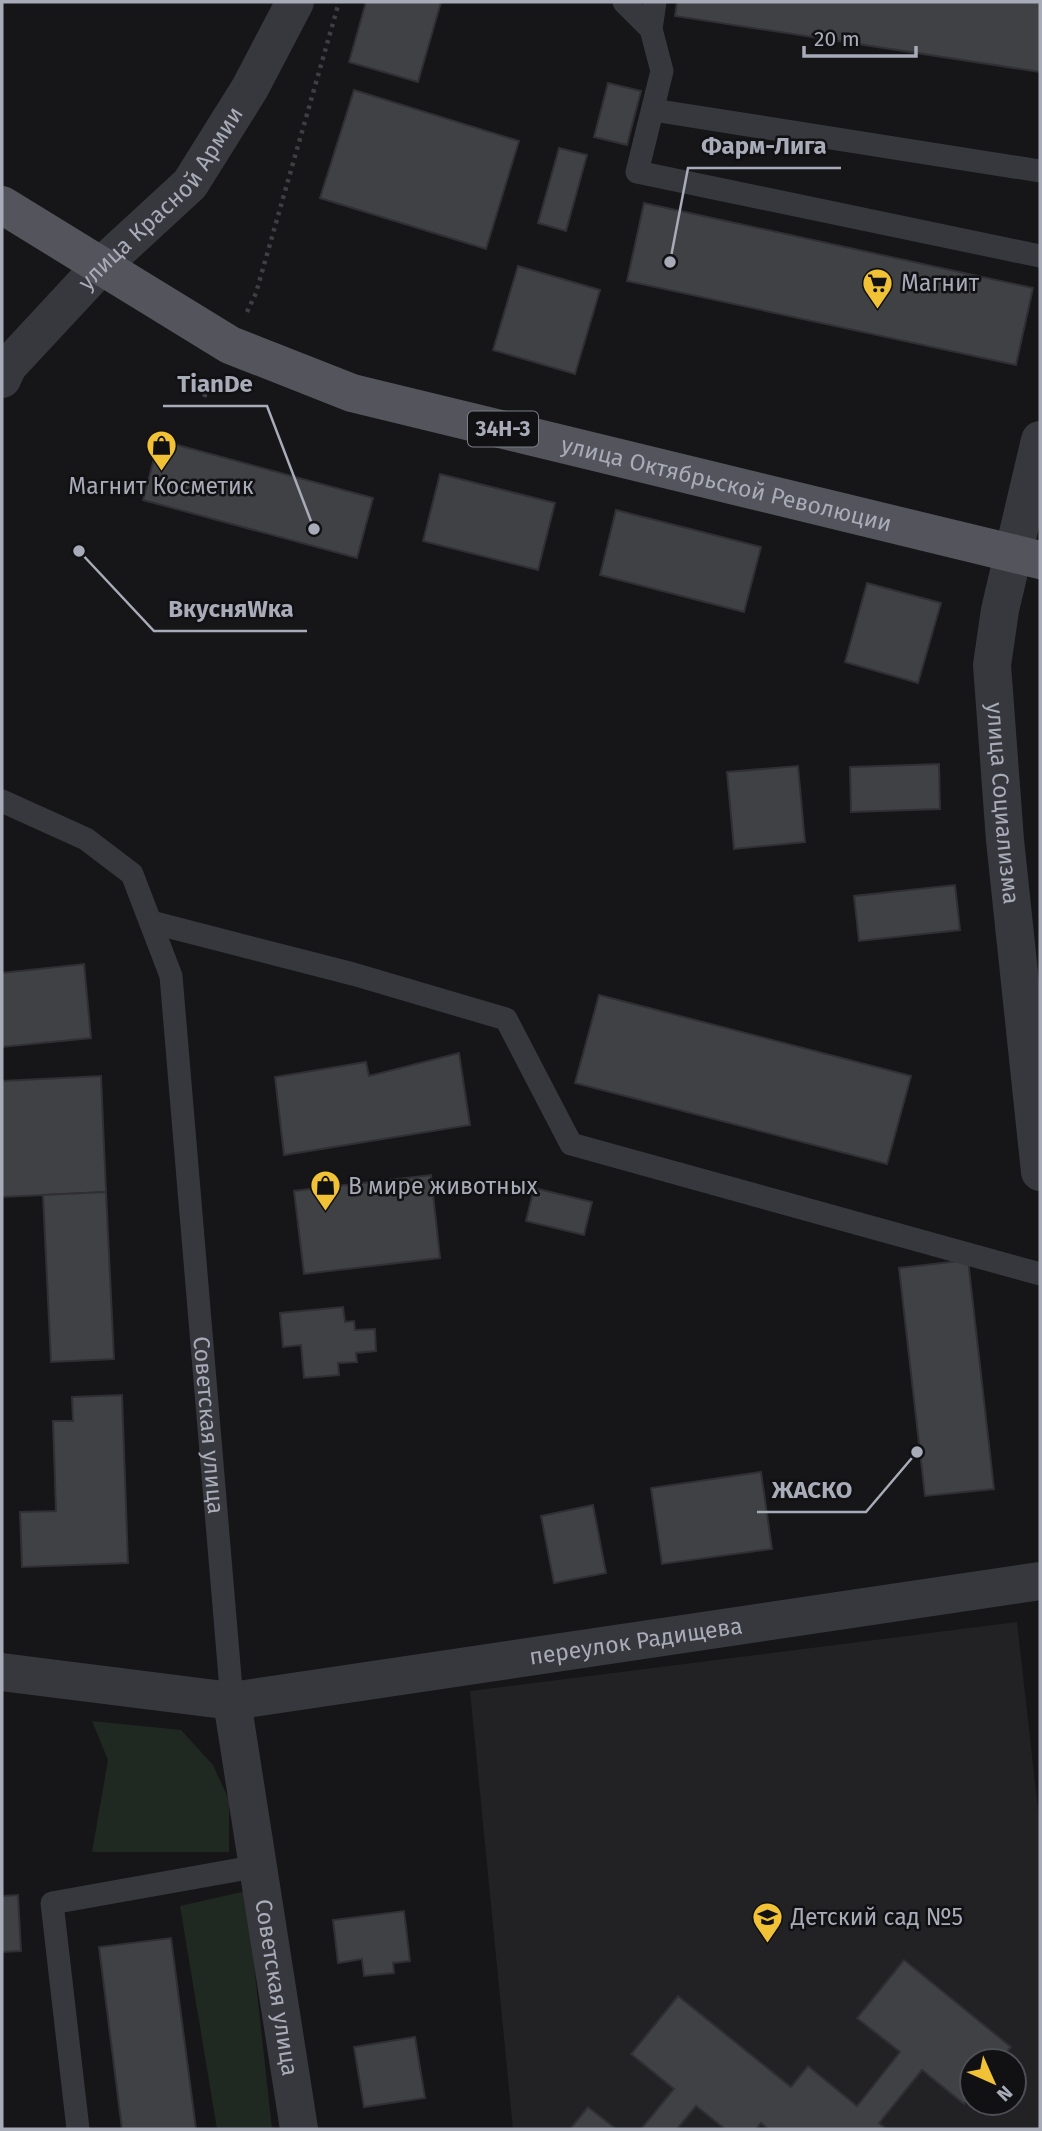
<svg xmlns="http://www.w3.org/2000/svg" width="1042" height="2131" viewBox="0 0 1042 2131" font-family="'Fira Sans',sans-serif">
<rect width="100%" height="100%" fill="#161618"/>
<path fill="#222225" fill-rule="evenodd" d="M 1017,1622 L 1040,1827 L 1040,2129 L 513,2129 L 470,1691 ZM 972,2061 L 1014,2061 L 1014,2103 L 972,2103 Z"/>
<g fill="#202822">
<polygon points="92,1721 181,1730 213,1765 229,1800 229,1852 92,1852 108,1760"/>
<polygon points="246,1891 272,2129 217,2129 180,1906"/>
</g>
<g fill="#404145" stroke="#303034" stroke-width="2">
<polygon points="366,2 441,2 418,82 349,62"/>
<polygon points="677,2 1040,2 1040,72 675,16"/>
<polygon points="608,83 641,91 627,145 594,137"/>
<polygon points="354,90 519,141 486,249 320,198"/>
<polygon points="559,148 587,155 566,231 538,223"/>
<polygon points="644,203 1033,288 1016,365 627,281"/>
<polygon points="518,266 600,290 575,374 493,350"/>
<polygon points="159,440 373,498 357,558 143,500"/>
<polygon points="440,474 555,503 538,570 423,541"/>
<polygon points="616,510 761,547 744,612 600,575"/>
<polygon points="867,583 941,603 918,683 845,662"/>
<polygon points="939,764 940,809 851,812 850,767"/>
<polygon points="798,766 805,842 734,849 727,772"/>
<polygon points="955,885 960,930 859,941 854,896"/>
<polygon points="84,964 91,1038 2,1047 2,973"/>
<polygon points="599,995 911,1076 887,1164 575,1083"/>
<polygon points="459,1053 470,1125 284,1155 275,1077 366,1062 369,1076"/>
<polygon points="101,1076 106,1192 2,1197 2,1081"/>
<polygon points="431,1175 440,1258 304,1274 294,1191"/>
<polygon points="534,1188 592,1202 584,1235 526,1221"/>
<polygon points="106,1192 114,1359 51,1362 43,1195"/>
<polygon points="968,1260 994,1489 925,1496 899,1268"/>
<polygon points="343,1307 345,1322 354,1321 355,1330 375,1329 376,1351 356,1353 357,1362 338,1363 339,1375 304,1378 301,1345 283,1347 280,1313"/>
<polygon points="122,1395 128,1563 22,1567 20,1512 56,1511 53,1421 73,1421 72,1397"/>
<polygon points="761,1472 772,1549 662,1564 651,1488"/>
<polygon points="593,1505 606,1573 554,1583 541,1516"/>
<polygon points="18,1895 21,1951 2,1952 2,1896"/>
<polygon points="404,1911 410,1961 393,1963 394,1973 364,1976 362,1959 338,1963 333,1920"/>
<polygon points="171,1938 196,2129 122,2129 99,1947"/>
<polygon points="904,1960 1011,2047 999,2061 972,2061 972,2094 964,2104 922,2070 879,2123 886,2129 768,2129 761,2123 756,2129 725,2129 696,2106 677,2129 641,2129 674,2089 631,2054 678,1996 791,2087 808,2066 857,2106 900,2052 857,2018"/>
<polygon points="415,2037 425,2098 364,2107 354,2047"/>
<polygon points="588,2107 616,2129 570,2129"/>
</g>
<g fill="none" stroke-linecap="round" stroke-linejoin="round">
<g stroke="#3d3f44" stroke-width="4.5" stroke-dasharray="3.5 5" stroke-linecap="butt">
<polyline points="247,312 256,293 339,2"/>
<polyline points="204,397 213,379"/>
</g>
<g stroke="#37383d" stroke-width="23">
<polyline points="624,2 651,29 662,71 637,172 1040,256"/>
<polyline points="651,29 655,2"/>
<polyline points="653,110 1040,171"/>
<path id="s1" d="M 2,801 L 86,839 L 132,874 L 171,976 L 232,1701"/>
<polyline points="151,922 353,974 506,1019 571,1144 1040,1274"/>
<polyline points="78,2129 52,1903 259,1866"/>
</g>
<g stroke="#37383d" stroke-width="38">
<path id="s2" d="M 2,379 L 8,366 L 100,267 L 190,184 L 250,88 L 295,2"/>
<path id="s3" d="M 1040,440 L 1000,610 L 992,665 L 1005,840 L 1040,1172"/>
<path id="s4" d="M 2,1672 L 232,1701 L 1040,1581"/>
<path id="s5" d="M 232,1701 L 299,2129"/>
</g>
<path stroke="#53545c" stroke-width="38" id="s6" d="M 2,205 L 230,345 L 352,393 L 1040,560"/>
</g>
<defs>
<symbol id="supermarket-pin" viewBox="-11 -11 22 30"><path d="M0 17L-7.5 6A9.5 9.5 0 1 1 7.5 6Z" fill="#f1c136" stroke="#111113"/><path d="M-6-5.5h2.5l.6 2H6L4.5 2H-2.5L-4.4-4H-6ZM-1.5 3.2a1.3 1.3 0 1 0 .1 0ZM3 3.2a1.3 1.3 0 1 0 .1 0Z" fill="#111"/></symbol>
<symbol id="shop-pin" viewBox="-11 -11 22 30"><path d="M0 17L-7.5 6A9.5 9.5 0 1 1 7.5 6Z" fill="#f1c136" stroke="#111113"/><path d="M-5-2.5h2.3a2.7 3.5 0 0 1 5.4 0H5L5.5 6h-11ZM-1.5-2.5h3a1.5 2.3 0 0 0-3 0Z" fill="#111"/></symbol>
<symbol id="school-pin" viewBox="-11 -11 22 30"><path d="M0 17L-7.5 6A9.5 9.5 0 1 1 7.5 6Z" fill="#f1c136" stroke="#111113"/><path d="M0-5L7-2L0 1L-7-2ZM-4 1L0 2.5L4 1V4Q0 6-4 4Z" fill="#111"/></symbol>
</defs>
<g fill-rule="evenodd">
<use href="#supermarket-pin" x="860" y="266" width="35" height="47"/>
<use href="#shop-pin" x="144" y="428" width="35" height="47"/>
<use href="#shop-pin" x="308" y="1168" width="35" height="47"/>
<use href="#school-pin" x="750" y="1900" width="35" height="47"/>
</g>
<g text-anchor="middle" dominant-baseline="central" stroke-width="5" stroke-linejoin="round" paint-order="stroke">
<rect fill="#111113" stroke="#7b7e86" stroke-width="2" x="468" y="411.5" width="70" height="35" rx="5"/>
<g font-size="21" font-weight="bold" fill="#a8acb8">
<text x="503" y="429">34Н-3</text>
</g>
<g font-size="23" fill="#a8acb8" stroke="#111113">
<text stroke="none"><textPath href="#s2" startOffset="242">улица Красной Армии</textPath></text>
<text stroke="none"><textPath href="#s6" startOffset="784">улица Октябрьской Революции</textPath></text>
<text stroke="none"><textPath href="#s3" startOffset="369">улица Социализма</textPath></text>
<text stroke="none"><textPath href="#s1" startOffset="710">Советская улица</textPath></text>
<text stroke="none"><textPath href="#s4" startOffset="640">переулок Радищева</textPath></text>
<text stroke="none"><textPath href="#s5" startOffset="290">Советская улица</textPath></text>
</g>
<g font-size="23" fill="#a8acb8" stroke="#111113" text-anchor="start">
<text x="901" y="283">Магнит</text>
<text x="161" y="486" text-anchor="middle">Магнит Косметик</text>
<text x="348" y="1186">В мире животных</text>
<text x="791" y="1917">Детский сад №5</text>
</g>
</g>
<path fill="none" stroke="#a8acb8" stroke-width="2.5" d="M670 262L688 168H841M314 529L267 406H163M79 551L154 631H307M917 1452L866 1512H757"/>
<g fill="#a8acb8" stroke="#111113" stroke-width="2.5">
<circle cx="670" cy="262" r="7"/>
<circle cx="314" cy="529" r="7"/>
<circle cx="79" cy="551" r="7"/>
<circle cx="917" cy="1452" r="7"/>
</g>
<g font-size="24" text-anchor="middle" font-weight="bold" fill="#a8acb8" stroke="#111113" stroke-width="5" stroke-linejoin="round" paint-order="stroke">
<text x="764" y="154">Фарм-Лига</text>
<text x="215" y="392">TianDe</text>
<text x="231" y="617">ВкусняWка</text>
<text x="812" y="1498">ЖАСКО</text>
</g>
<rect width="1042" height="2131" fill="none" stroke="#a8acb8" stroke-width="7"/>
<g transform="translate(993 2082) rotate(135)"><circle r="33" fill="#111113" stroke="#4d4f55" stroke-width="2"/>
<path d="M0-5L12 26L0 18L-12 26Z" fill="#f1c136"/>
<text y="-10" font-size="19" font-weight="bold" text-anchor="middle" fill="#a8acb8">N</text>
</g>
<path d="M804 46v10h112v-10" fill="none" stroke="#a8acb8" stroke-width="3.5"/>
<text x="814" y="46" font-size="21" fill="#a8acb8" stroke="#111113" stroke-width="5" paint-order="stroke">20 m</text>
</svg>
